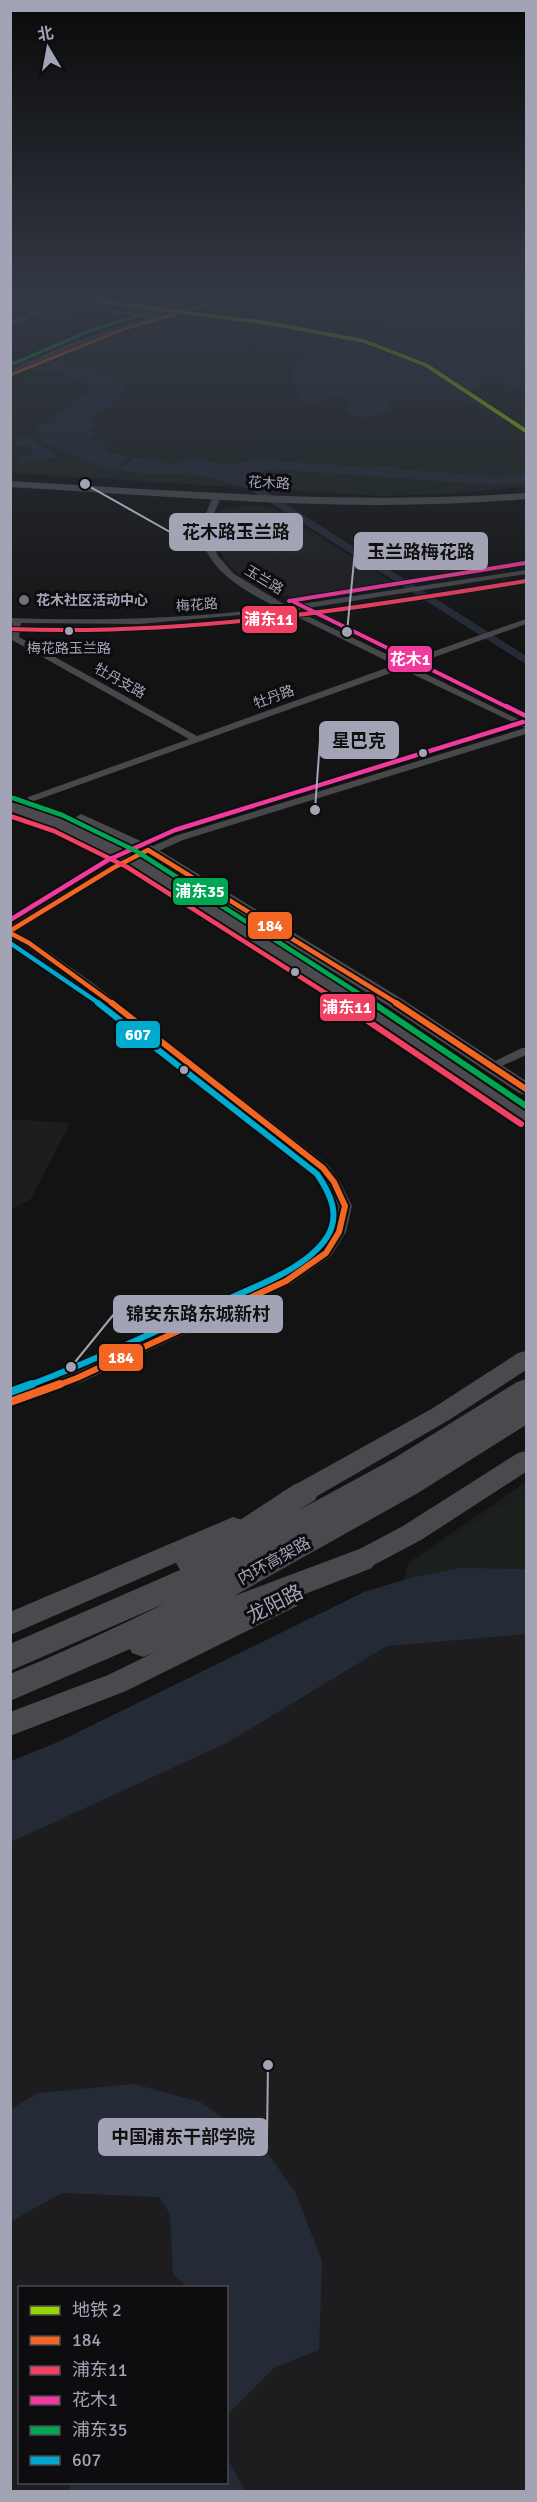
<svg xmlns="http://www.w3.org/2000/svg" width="537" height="2502" viewBox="0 0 537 2502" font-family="Signika,'Noto Sans SC',sans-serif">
<rect width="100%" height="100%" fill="#131313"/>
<g fill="#1d1d1f" fill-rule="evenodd">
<polygon points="244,506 259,506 279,511 398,586 316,600 302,600 279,595 254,584 231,567 217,548 213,539 216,513 229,508"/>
<polygon points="10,1119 70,1123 31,1199 11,1210"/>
<path d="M 526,1482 L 526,2491 L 11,2491 L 10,1842 L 227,1743 L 387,1646 L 408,1563 ZM 20,2288 L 226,2288 L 226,2482 L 20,2482 Z"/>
</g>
<g fill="#1b221d">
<polygon points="84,295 157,303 155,305 195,311 261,295 526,295 526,487 446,494 383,496 11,473 11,380 83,347 171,317 11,296"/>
<polygon points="104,295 206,295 174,303"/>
<path d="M 61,304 L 133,315 L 125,318 L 92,312 L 43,328 L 73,333 C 52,340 31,326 11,333 L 11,329 Z"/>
<polygon points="252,510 276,514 329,547 323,548 301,535 294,542 306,539 322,550 281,559 265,549 280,545 253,543 225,524 224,520 232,513"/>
<polygon points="526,1492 526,1569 460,1568 410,1578 421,1558"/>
</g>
<g fill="#252b36">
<path d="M 448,309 C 472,320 500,323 526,320 L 526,329 L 521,332 L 526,338 L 526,385 C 502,393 494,369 467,395 L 479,398 L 491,411 L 513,418 L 507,421 L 496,420 L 496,415 L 463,400 L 388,400 L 392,408 C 381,418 358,421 347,411 L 347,407 L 353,402 C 336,393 321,402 304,404 C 293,391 291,379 294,363 L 324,341 L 346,331 L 356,327 L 380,330 L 383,327 L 371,323 L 405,314 Z"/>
<path d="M 10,360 C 49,361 87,361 121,381 L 124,392 L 113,404 L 92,415 L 94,419 L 91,420 L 99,423 L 97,427 L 91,428 L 92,431 L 98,433 L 89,438 L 104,442 L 107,453 L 131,456 L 115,469 L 100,466 L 43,442 L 37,427 L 89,393 L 89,385 L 64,374 L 11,369 Z"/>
<polygon points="22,437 33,439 35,443 57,457 22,462 18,458 33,454 30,447 15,446 16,441"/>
<path d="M 135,457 L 172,464 L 198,459 L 224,465 L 261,460 L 365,467 L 388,466 L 399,469 L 497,477 L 526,474 L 526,483 L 492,485 L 271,469 L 256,473 L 251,477 L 252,481 L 266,491 C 243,490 223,479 199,476 C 173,472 145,477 120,470 Z"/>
<polygon points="460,1568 526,1569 526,1634 387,1646 227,1743 11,1842 11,1761 58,1742 364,1592 410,1578"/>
<polygon points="134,2084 200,2102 262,2145 295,2192 322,2261 319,2350 275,2367 227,2415 226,2288 187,2287 173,2274 170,2214 159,2197 62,2193 11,2221 11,2109 38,2093"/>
<polygon points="227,2458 244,2489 242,2491 71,2492 69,2486 74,2482 226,2482"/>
</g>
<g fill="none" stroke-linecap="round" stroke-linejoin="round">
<polyline stroke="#252b36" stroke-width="7" points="246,483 526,660"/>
<g stroke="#303034" stroke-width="9" stroke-dasharray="9 4.5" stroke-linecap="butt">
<polyline points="53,304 70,295"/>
<polyline points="165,315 186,309"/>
</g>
<g fill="#47474c" fill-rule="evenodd">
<polygon points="10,295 156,316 159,318 156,320 10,299"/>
<polygon points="91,295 109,295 197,307 194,309"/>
<path d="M 218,493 L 222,495 L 212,518 L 210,536 L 218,556 L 234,574 L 287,606 L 526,570 L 526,574 L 295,610 L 403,662 L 526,619 L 526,624 L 410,666 L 526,723 L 526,734 L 183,840 L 117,870 L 16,932 L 33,941 L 90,981 L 328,1165 L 340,1182 L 352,1206 L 346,1232 L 331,1256 L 291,1284 L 82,1382 L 10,1407 L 10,1396 L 72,1374 L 281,1278 L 321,1250 L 332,1232 L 338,1206 L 328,1183 L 318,1171 L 82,985 L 25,945 L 10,938 L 10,926 L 109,866 L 175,836 L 525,728 L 402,669 L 34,801 L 28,801 L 28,797 L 189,739 L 12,640 L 13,623 L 10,622 L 10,618 C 100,621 189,619 277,607 C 250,594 205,570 202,535 C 201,521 209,507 214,495 ZM 285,611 L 395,665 L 197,736 L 19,637 L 21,623 L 140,624 Z"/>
<polygon points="522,1048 526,1048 526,1055 495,1069 491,1070 485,1066"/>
</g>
<g fill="#4b4b50" fill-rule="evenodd">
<polygon points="232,295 246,295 186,311 182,309"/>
<polygon points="50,302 57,304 10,327 10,322"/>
<polygon points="162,313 169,315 74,348 10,378 10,371 68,344"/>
<path d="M 10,481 C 183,491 354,505 526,493 L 526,499 C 355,514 182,497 10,487 Z"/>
</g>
<g fill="#4a4a4e" fill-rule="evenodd">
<path d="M 10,802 C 87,821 155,867 221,908 C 325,973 425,1041 526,1108 L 526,1123 L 519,1121 C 422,1055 326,989 227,926 C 156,881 91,840 10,811 Z"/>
<polygon points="81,814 154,847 402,999 526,1081 526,1095 519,1093 390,1007 142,853 76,822 73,819"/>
<polygon points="526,1351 526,1370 449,1420 300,1506 291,1509 282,1506 279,1499 282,1492 433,1408 518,1353"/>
<polygon points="526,1451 526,1472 421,1540 357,1574 348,1577 339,1574 335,1567 339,1560 403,1526 518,1453"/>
<polygon points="233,1517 242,1520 245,1527 242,1534 10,1635 10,1612"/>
<polygon points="288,1587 297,1590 301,1598 297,1606 126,1691 10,1736 10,1712 108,1675"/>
</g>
<path fill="#49494e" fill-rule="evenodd" d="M 526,1379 L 526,1425 L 418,1493 L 234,1596 L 362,1548 L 372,1552 L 376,1560 L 372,1568 L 143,1657 L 132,1653 L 130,1649 L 10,1701 L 10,1674 C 63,1652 115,1628 166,1603 L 10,1671 L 10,1644 L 180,1570 L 175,1561 L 179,1553 L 240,1520 L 295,1484 L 305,1481 L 315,1484 L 319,1492 L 315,1500 L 299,1510 L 393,1459 L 517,1382 Z"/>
<defs>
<polyline id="bus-1-far3" points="10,375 124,329 241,295"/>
<g id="bus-1-far2">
<polyline points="10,931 113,868 148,850 398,1004"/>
<polyline points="10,933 29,943 113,1004"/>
</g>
<g id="bus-1-far1">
<polyline points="396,1003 526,1089"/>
<polyline points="56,1386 77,1378 286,1281 326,1253 339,1232 345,1206 334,1182 323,1168 112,1003"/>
</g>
<polyline id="bus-1" points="10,1402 60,1384"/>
<path id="bus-2-far2" d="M 10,629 C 184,636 355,609 526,581"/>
<polyline id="bus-2-far1" points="10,816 54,831 127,867 343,1004"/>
<polyline id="bus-2" points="341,1003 521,1124"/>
<g id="bus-3-far1">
<polyline points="289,601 525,563"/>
<polyline points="294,602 509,708"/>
</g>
<g id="bus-3">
<polyline points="506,706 526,716"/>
<polyline points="10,920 108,860 175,830 523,722"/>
</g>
<polyline id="bus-4-far2" points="10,365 92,330 204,295"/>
<polyline id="bus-4-far1" points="13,798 62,815 136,851 375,1004"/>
<polyline id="bus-4" points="373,1003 526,1106"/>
<polyline id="bus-5-far2" points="10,943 100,1004"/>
<path id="bus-5-far1" d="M 27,1386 C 87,1364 145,1336 203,1310 C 240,1292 305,1272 327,1237 C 341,1215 330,1193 317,1174 L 98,1003"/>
<polyline id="bus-5" points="10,1392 32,1384"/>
</defs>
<use href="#bus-1-far3" stroke="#0d0d0f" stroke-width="5"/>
<use href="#bus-1-far2" stroke="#0d0d0f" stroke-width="8"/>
<use href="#bus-1-far1" stroke="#0d0d0f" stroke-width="10"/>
<use href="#bus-1" stroke="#0d0d0f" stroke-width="12"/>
<use href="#bus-2-far2" stroke="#0d0d0f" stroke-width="6"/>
<use href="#bus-2-far1" stroke="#0d0d0f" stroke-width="8"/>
<use href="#bus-2" stroke="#0d0d0f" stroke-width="10"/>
<use href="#bus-3-far1" stroke="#0d0d0f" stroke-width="6"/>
<use href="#bus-3" stroke="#0d0d0f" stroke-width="8"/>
<use href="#bus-4-far2" stroke="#0d0d0f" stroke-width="5"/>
<use href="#bus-4-far1" stroke="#0d0d0f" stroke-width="8"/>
<use href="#bus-4" stroke="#0d0d0f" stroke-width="10"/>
<use href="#bus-5-far2" stroke="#0d0d0f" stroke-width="8"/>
<use href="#bus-5-far1" stroke="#0d0d0f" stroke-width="10"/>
<use href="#bus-5" stroke="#0d0d0f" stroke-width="12"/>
<use href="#bus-1-far3" stroke="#f26522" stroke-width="3"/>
<use href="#bus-1-far2" stroke="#f26522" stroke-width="4.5"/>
<use href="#bus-1-far1" stroke="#f26522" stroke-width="6"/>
<use href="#bus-1" stroke="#f26522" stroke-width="8"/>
<use href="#bus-2-far2" stroke="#f24062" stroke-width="4"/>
<use href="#bus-2-far1" stroke="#f24062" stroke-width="4.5"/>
<use href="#bus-2" stroke="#f24062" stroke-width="6"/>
<use href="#bus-3-far1" stroke="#f13a9d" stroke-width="4"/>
<use href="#bus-3" stroke="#f13a9d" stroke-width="4.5"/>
<use href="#bus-4-far2" stroke="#00a651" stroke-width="3"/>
<use href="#bus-4-far1" stroke="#00a651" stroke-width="4.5"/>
<use href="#bus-4" stroke="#00a651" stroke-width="6"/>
<use href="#bus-5-far2" stroke="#00a9ce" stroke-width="4.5"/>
<use href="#bus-5-far1" stroke="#00a9ce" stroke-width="6"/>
<use href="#bus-5" stroke="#00a9ce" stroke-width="8"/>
<defs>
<polyline id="metro-1" points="52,295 274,324 364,341 426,365 526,431"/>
</defs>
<use href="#metro-1" stroke="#0d0d0f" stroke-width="6"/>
<use href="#metro-1" stroke="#97d700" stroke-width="4"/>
</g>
<linearGradient id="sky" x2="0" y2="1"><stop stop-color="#0a0a0a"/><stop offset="0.46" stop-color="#333944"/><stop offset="1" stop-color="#333944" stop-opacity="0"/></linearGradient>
<rect width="537" height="646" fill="url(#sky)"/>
<circle fill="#70717d" stroke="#0d0d0f" stroke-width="2" cx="24" cy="600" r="6"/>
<g fill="#a2a4b6" stroke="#0d0d0f" stroke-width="2">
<circle cx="69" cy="631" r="5"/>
<circle cx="423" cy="753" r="5"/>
<circle cx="295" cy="972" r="5"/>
<circle cx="184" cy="1070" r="5"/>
</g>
<g text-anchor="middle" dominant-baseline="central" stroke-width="6" stroke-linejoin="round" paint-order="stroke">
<g font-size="14" fill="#a2a4b6" stroke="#0d0d0f">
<text transform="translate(269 483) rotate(3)">花木路</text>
<text transform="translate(264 580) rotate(31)">玉兰路</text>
<text transform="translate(197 605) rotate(-4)">梅花路</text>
<text transform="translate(120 681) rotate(29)">牡丹支路</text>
<text transform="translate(274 697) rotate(-20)">牡丹路</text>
</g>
<g font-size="14" font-weight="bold" fill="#a2a4b6" stroke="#0d0d0f" text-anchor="start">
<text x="36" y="600">花木社区活动中心</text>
</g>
<g font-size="14" fill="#a2a4b6" stroke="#0d0d0f">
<text x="69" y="648">梅花路玉兰路</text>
</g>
<g font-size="16" fill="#a2a4b6" stroke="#0d0d0f">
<text transform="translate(274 1561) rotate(-29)">内环高架路</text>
</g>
<g font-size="20" fill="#a2a4b6" stroke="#0d0d0f">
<text transform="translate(275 1604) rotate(-27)">龙阳路</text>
</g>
</g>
<path fill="none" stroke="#a2a4b6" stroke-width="2" d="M85 484L170 532M347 632L355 551M315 810L320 740M71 1367L114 1314M268 2065L267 2137"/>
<g fill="#a2a4b6" stroke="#0d0d0f" stroke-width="2">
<circle cx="85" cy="484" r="6"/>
<circle cx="347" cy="632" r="6"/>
<circle cx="315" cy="810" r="6"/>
<circle cx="71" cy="1367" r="6"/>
<circle cx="268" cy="2065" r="6"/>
</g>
<g fill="#a2a4b6" stroke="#a2a4b6" stroke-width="2">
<rect x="170" y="514" width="132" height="36" rx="6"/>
<rect x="355" y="533" width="132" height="36" rx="6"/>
<rect x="320" y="722" width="78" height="36" rx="6"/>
<rect x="114" y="1296" width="168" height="36" rx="6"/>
<rect x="99" y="2119" width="168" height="36" rx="6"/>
</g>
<g font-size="18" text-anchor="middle" font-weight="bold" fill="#111">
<text x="236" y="538">花木路玉兰路</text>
<text x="421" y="558">玉兰路梅花路</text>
<text x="359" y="747">星巴克</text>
<text x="198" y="1320">锦安东路东城新村</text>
<text x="183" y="2143">中国浦东干部学院</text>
</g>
<g stroke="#0d0d0f" stroke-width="2">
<rect x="241" y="605" width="57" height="29" rx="6" fill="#f24062"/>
<rect x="387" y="645" width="46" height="28" rx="6" fill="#f13a9d"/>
<rect x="172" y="877" width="57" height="29" rx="6" fill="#00a651"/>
<rect x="247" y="911" width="46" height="29" rx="6" fill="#f26522"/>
<rect x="319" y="993" width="57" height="29" rx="6" fill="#f24062"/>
<rect x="115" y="1020" width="46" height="29" rx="6" fill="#00a9ce"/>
<rect x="98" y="1343" width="46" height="29" rx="6" fill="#f26522"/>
</g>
<g font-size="16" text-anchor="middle" font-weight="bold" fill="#fff">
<text x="269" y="625">浦东11</text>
<text x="410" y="665">花木1</text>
<text x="200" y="897">浦东35</text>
<text x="270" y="931">184</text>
<text x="347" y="1013">浦东11</text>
<text x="138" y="1040">607</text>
<text x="121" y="1363">184</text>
</g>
<rect width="537" height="2502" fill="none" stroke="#a2a4b6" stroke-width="24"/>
<rect x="18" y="2286" width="210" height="198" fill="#0d0d0f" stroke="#494952" stroke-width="1.5"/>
<rect x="30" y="2306" width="30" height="9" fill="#97d700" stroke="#494952" stroke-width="1.5"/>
<text x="72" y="2316" font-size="18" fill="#a2a4b6">地铁 2</text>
<rect x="30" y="2336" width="30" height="9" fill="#f26522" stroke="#494952" stroke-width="1.5"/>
<text x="72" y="2346" font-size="18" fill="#a2a4b6">184</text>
<rect x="30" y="2366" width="30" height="9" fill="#f24062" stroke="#494952" stroke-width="1.5"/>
<text x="72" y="2376" font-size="18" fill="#a2a4b6">浦东11</text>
<rect x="30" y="2396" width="30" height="9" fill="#f13a9d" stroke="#494952" stroke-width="1.5"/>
<text x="72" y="2406" font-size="18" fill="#a2a4b6">花木1</text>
<rect x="30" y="2426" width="30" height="9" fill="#00a651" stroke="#494952" stroke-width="1.5"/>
<text x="72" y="2436" font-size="18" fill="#a2a4b6">浦东35</text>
<rect x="30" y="2456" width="30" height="9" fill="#00a9ce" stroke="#494952" stroke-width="1.5"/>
<text x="72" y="2466" font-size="18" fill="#a2a4b6">607</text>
<g transform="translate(48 48) rotate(350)" stroke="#0d0d0f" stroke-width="4.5" paint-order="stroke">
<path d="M0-4.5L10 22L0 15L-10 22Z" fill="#a2a4b6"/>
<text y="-9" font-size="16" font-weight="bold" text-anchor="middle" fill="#a2a4b6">北</text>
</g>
</svg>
